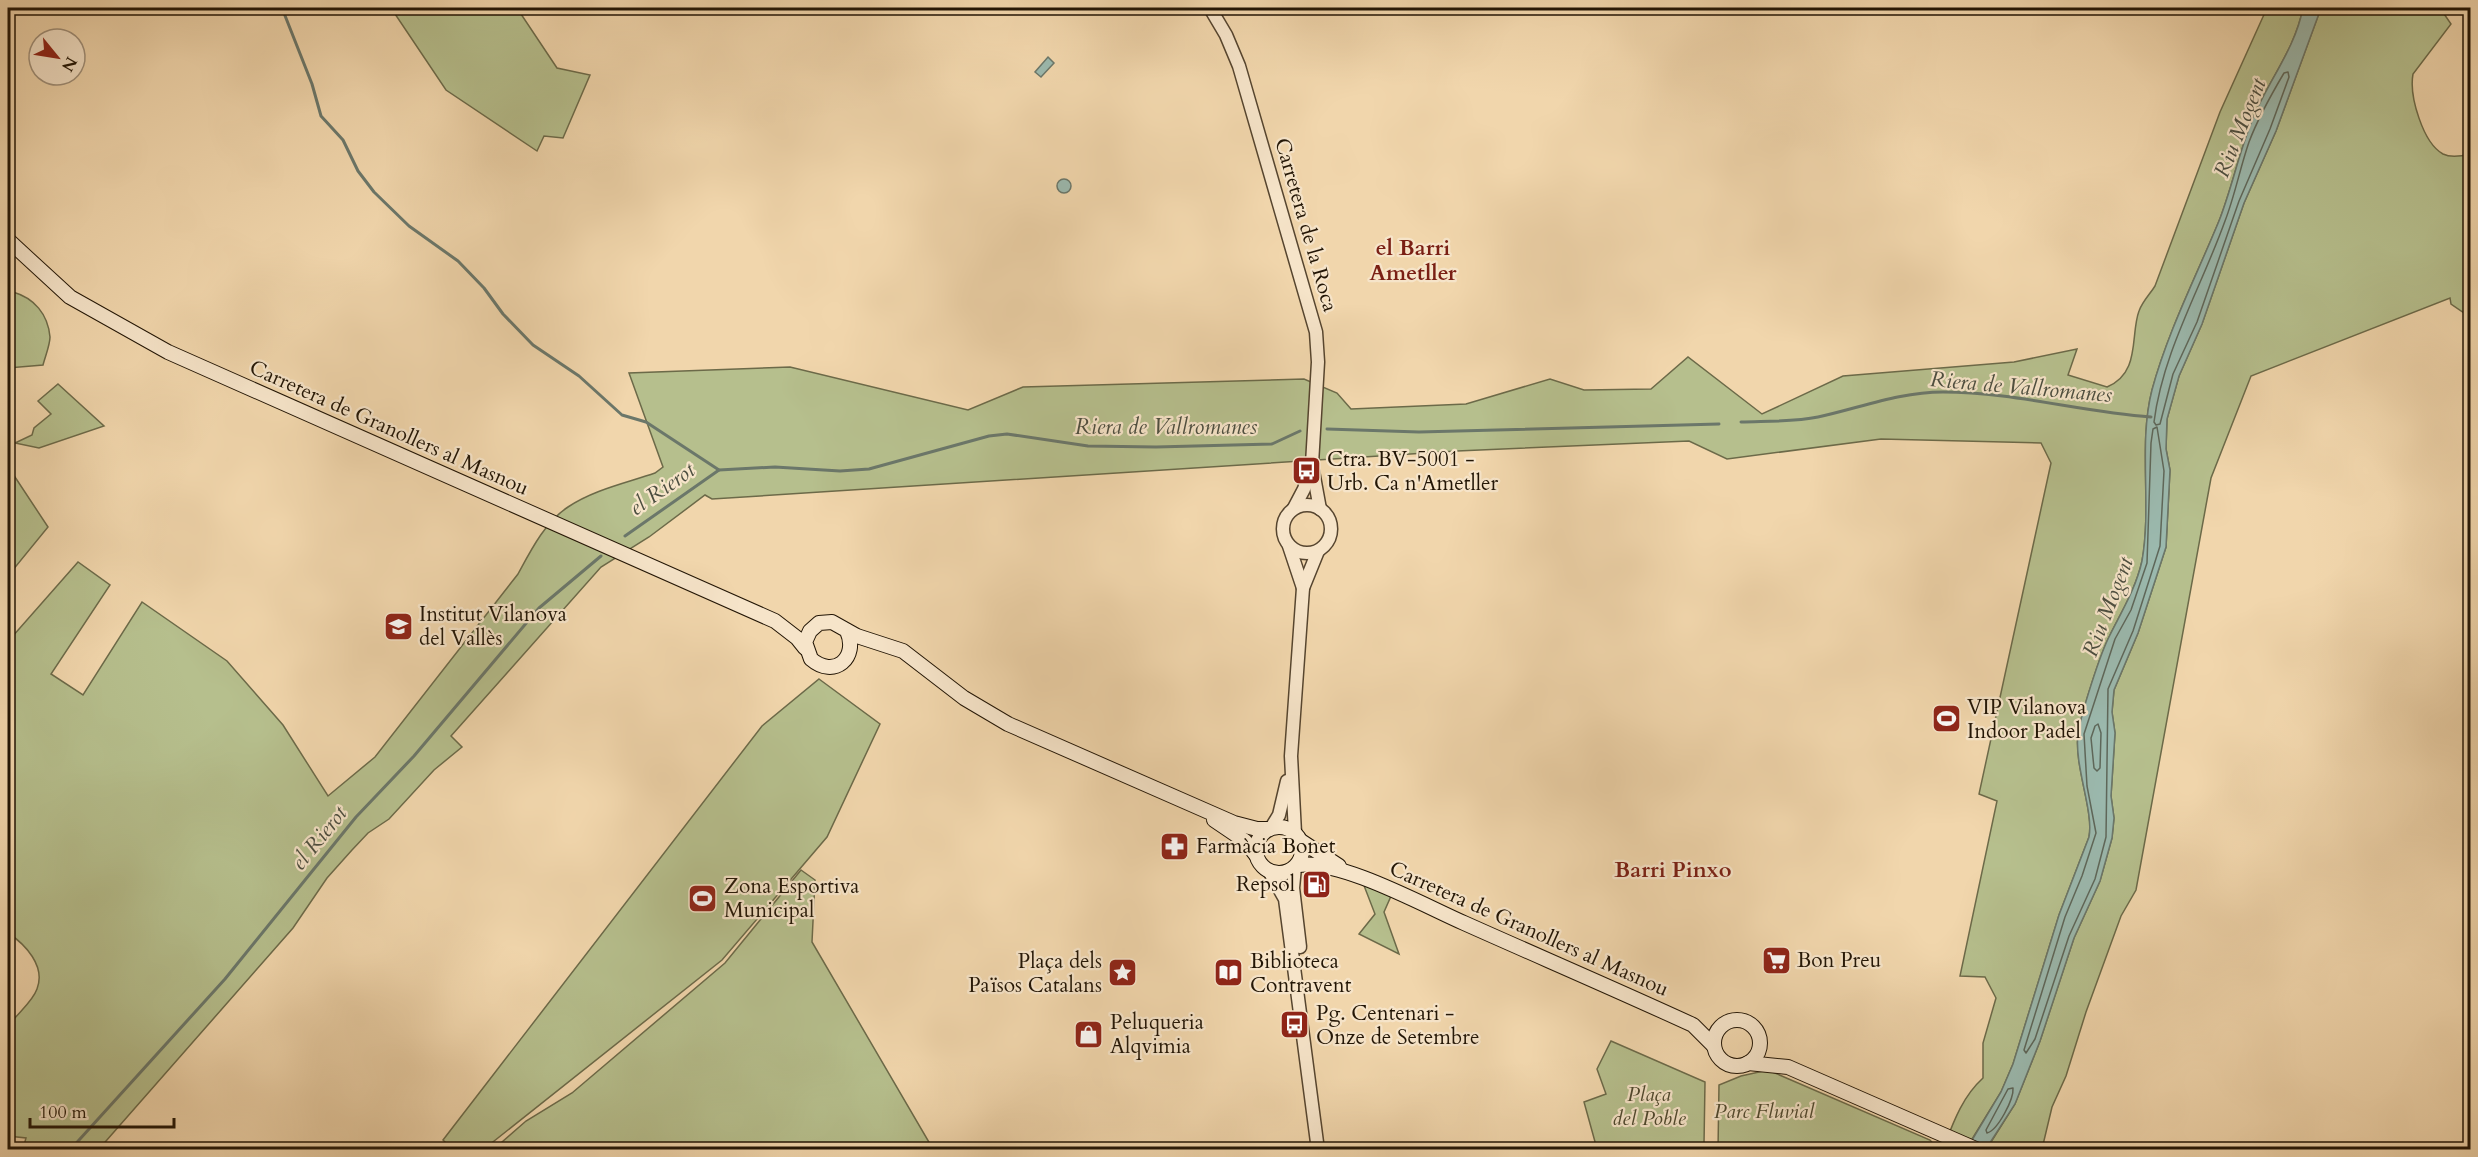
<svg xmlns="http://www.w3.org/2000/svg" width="2478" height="1157" viewBox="0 0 2478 1157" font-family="Cardo,serif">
<rect width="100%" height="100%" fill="#f1d6ac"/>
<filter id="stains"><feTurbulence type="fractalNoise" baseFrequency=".00333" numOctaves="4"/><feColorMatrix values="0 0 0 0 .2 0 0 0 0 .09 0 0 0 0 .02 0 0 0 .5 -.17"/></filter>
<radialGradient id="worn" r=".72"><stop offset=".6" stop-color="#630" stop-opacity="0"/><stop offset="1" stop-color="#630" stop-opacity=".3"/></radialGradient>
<g fill="#b6bf8d" stroke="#6c6a49" stroke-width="1.5">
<polygon points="391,8 517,8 557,68 590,75 563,138 544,136 537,151 446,90"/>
<path d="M 2267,8 L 2303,8 C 2295,49 2269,80 2253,118 C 2239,152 2232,188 2219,221 C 2196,277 2168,331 2152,390 C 2138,445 2152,505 2142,561 C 2136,588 2122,611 2110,635 C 2100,654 2081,714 2078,734 C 2074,766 2094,811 2089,837 L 2059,915 L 2013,1064 L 2001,1092 L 1966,1149 L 1943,1149 C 1953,1123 1962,1097 1983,1078 L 1983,1043 L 1996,998 L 1985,977 L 1960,976 L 1997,801 L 1979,794 L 2051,463 L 2041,443 L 1881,439 L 1727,459 L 1689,441 L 1457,451 L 712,499 L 705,495 L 649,537 L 601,567 L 451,736 L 462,747 L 434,770 L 389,819 L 368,833 L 352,850 L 327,878 L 293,928 L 99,1149 L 23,1149 L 26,1138 L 8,1136 L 8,1027 C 16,1014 32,1003 37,989 C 46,966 25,944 8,933 L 8,634 L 12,637 L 78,562 L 110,585 L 51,674 L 83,695 L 142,602 L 227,661 L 283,725 L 328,796 L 375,757 L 518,574 C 531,550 545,522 568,507 C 593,490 626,483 655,473 L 663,467 L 629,373 L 790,367 L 968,410 L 1023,387 L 1304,379 L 1337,393 L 1351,409 L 1466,404 L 1550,379 L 1584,390 L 1651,389 L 1688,357 L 1762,414 L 1843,376 L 2014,362 L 2077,349 L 2068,375 L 2107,387 C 2141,373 2130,335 2139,311 C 2142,302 2150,294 2155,286 L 2220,112 Z"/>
<path d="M 2321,8 L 2440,8 L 2451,24 L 2413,74 C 2409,96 2423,143 2443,154 C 2451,158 2462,156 2470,154 L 2470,317 L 2451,304 L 2450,298 L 2251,376 L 2211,478 L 2136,890 L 2121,916 L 2086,1012 L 2066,1076 L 2052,1107 L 2042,1149 L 1986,1150 L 2015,1104 L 2040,1041 L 2074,938 L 2100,881 L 2112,838 L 2114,818 L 2111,796 L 2115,733 L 2112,712 L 2114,690 L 2138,633 L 2166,547 L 2170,470 L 2166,449 L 2167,419 L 2179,376 L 2202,324 L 2244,203 L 2276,131 Z"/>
<path d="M 13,292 C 34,298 48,314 50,337 C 50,345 45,357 43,365 L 8,368 L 8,296 Z"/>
<polygon points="58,384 104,426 39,448 15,443 32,435 34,428 51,414 38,401"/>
<polygon points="13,474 48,527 8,576 8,475"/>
<polygon points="819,679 880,724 827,837 722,960 484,1149 452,1149 443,1140 762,726"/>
<polygon points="801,870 815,880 812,942 933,1149 494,1149 526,1121 572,1093 725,963"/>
<polygon points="1363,883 1391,896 1384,912 1399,954 1359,934 1375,914"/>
<polygon points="1611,1041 1705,1082 1704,1144 1684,1143 1684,1149 1597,1149 1584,1102 1606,1094 1597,1069"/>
<polygon points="1768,1070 1930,1140 1938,1149 1718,1150 1719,1085 1741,1076"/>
</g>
<g fill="#9bb9ae" stroke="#6b776a" stroke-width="1.5">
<path d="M 2303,8 L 2321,8 L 2276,131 L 2244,203 L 2202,324 L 2179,376 L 2167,419 L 2166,449 L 2170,470 L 2166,547 L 2138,633 L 2114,690 L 2112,712 L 2115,733 L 2111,796 L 2114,818 L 2112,838 L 2100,881 L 2074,938 L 2040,1041 L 2015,1104 L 1986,1149 L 1966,1150 L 2001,1092 L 2013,1064 L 2059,915 L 2089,837 C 2094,811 2074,766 2078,734 C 2081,714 2100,654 2110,635 C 2122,611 2136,588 2142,561 C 2152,505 2138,445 2152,390 C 2168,331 2196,277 2219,221 C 2232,188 2239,152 2253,118 C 2269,80 2295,49 2303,8 Z"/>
<polygon points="1048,57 1054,63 1041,77 1035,72"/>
<circle cx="1064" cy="186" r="7"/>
</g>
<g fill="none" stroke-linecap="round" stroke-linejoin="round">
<g stroke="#5e675a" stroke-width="1.5">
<path d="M 2288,72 L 2289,77 L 2270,129 L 2239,201 L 2197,322 L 2173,374 L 2160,424 L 2156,425 L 2154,422 C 2163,351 2201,288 2225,221 C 2235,195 2240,168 2249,142 C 2258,118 2271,95 2284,73 Z"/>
<polygon points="2157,427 2164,471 2160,546 2133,631 2108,689 2106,837 2095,879 2069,936 2035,1039 2026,1053 2024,1050 2065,917 2082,876 2096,833 2087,786 2084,734 2115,639 2131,610 2147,563 2151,443 2153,429"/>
<polygon points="2098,724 2101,733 2100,768 2097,771 2094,768 2091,738 2095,726"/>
<path d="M 2013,1088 C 2014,1099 1998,1130 1987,1133 L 1986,1130 L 2008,1089 Z"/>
</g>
<g stroke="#6b776a" stroke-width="3">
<polyline points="282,8 312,84 321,116 343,140 358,171 374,192 409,226 458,261 484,288 503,314 533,345 579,376 622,415 646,422 719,470 775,467 840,471 869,469 989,436 1007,434 1088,446 1156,447 1272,444 1300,431"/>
<path d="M 1741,422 C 1766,421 1794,422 1818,417 C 1860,408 1899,392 1943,392 C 2013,392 2081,412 2151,417"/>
<polyline points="1327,429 1419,432 1719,424"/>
<polyline points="625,536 719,470"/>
<polyline points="70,1150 225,979 356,817 414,756 539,608 601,556"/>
</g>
<defs>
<g id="tertiary">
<polyline points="1210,8 1226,35 1239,66 1316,332 1318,362 1312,464 1304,489 1294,508"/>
<polyline points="1313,471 1320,509"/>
<circle cx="1307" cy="529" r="24"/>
<polyline points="1289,546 1303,588"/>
<polyline points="1271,828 1279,815 1287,781"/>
<polyline points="1295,833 1291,756 1303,588 1318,551"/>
<polyline points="1295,867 1293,888 1300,947"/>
<polyline points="1269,871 1285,899 1318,1150"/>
</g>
<g id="secondary">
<polyline points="8,240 70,297 168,352 775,621 797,638 805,648"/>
<path d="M 847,631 C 859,658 834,679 811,659 L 805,642 L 810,631 L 819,623 L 832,622 L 857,636 L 903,651 L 964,698 L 1008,724 L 1234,823 L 1257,829 L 1268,829"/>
<polyline points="1214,820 1245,841 1256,855"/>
<circle cx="1279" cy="850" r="23"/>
<polyline points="1301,841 1339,866"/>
<path d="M 1298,865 C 1340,859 1423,905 1464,923 C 1540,957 1617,990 1693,1025 L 1714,1046"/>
<circle cx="1737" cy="1043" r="23"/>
<polyline points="1748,1063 1788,1067 1978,1150"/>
</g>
</defs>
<use href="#tertiary" stroke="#56452f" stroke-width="15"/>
<use href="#secondary" stroke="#221505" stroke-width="16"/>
<use href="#tertiary" stroke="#f6e4c9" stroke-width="12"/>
<use href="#secondary" stroke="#f6e4c9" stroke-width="14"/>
</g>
<defs>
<symbol id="bus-square" viewBox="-11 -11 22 22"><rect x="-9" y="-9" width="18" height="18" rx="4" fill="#8f2418" stroke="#f6e4c9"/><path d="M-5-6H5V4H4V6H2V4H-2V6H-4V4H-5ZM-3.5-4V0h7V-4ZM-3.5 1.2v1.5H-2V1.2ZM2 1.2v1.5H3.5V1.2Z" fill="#fff"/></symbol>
<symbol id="school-square" viewBox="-11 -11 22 22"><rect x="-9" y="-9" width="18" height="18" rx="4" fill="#8f2418" stroke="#f6e4c9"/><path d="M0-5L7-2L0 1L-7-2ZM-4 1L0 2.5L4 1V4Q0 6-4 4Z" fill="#fff"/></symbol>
<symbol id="stadium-square" viewBox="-11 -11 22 22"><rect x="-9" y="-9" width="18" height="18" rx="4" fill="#8f2418" stroke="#f6e4c9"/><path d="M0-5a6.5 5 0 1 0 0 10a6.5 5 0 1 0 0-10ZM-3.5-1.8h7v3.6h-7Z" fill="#fff"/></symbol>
<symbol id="pharmacy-square" viewBox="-11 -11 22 22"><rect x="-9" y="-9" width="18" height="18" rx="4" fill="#8f2418" stroke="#f6e4c9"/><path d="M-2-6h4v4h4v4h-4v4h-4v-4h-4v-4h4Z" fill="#fff"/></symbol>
<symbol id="fuel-square" viewBox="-11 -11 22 22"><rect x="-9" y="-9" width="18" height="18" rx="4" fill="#8f2418" stroke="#f6e4c9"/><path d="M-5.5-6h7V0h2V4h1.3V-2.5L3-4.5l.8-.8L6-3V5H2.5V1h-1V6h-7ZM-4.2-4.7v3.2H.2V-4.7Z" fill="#fff"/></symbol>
<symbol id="supermarket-square" viewBox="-11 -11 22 22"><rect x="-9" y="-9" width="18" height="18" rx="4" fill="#8f2418" stroke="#f6e4c9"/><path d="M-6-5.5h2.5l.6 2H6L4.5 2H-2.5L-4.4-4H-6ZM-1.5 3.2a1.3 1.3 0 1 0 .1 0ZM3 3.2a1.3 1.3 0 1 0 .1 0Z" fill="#fff"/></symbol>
<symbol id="sight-square" viewBox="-11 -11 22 22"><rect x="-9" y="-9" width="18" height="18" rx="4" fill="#8f2418" stroke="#f6e4c9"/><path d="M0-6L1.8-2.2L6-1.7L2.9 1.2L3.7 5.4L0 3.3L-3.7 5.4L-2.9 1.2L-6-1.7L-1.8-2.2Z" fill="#fff"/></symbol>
<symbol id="library-square" viewBox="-11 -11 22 22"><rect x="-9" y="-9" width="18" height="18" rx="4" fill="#8f2418" stroke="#f6e4c9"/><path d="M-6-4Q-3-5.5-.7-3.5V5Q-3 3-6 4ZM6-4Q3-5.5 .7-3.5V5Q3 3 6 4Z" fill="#fff"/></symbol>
<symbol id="shop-square" viewBox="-11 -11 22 22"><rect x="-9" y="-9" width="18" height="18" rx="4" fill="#8f2418" stroke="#f6e4c9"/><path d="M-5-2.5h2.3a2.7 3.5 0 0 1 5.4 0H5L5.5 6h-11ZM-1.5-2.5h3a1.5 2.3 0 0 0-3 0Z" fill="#fff"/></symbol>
</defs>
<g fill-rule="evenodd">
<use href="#bus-square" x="1290" y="454" width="33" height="33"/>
<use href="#school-square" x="382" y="610" width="33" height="33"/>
<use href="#stadium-square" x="1930" y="702" width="33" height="33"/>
<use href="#pharmacy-square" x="1158" y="830" width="33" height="33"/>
<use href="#fuel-square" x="1300" y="868" width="33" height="33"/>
<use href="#stadium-square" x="686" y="882" width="33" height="33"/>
<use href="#supermarket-square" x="1760" y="944" width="33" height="33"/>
<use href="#sight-square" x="1106" y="956" width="33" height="33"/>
<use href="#library-square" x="1212" y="956" width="33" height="33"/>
<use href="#bus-square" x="1278" y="1008" width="33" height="33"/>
<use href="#shop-square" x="1072" y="1018" width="33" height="33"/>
</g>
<g text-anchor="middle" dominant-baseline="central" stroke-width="4.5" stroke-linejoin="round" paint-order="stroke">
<g font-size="21" fill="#221505" stroke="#f6e4c9">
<text transform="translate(1306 225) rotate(74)">Carretera de la Roca</text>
<text transform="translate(389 428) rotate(24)">Carretera de Granollers al Masnou</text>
<text transform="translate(1529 929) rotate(24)">Carretera de Granollers al Masnou</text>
</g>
<g font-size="21" fill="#221505" stroke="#f6e4c9" text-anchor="start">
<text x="1327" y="459">Ctra. BV-5001 -<tspan x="1327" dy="24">Urb. Ca n'Ametller</tspan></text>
<text x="419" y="614">Institut Vilanova<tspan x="419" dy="24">del Vallès</tspan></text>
<text x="1967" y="707">VIP Vilanova<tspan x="1967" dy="24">Indoor Padel</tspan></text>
<text x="1196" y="846">Farmàcia Bonet</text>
<text x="1295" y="884" text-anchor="end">Repsol</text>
<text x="724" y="886">Zona Esportiva<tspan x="724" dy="24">Municipal</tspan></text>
<text x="1797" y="960">Bon Preu</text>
<text x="1102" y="961" text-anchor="end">Plaça dels<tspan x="1102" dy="24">Països Catalans</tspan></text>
<text x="1250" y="961">Biblioteca<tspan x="1250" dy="24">Contravent</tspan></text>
<text x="1316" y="1013">Pg. Centenari -<tspan x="1316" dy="24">Onze de Setembre</tspan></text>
<text x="1110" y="1022">Peluqueria<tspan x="1110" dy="24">Alqvimia</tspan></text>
</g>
<g font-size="21" font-style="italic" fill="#4e482e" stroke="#f6e4c9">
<text x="1649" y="1094">Plaça<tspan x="1649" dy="24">del Poble</tspan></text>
<text x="1764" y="1111">Parc Fluvial</text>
</g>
<g font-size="22" font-style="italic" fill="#4c4e40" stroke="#f6e4c9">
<text transform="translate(2240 128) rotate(-68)">Riu Mogent</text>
<text transform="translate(2021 387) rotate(5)">Riera de Vallromanes</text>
<text x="1166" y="427">Riera de Vallromanes</text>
<text transform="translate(662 489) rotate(-35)">el Rierot</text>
<text transform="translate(2108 607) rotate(-69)">Riu Mogent</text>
<text transform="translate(319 838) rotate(-51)">el Rierot</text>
</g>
<g font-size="22" font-weight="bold" fill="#7a1f14" stroke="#f6e4c9">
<text x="1413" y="248">el Barri<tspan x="1413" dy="25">Ametller</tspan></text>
<text x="1673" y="870">Barri Pinxo</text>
</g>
</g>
<rect width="2478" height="1157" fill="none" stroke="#f1d6ac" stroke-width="30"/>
<rect x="9" y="9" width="2460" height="1139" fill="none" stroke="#221505" stroke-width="3"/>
<rect x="15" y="15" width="2448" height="1127" fill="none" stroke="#221505" stroke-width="1.5"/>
<g transform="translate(57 57) rotate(120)"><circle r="28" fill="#f6e4c9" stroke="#a1917b" stroke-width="1.5"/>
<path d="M0-4.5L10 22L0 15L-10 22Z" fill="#8f2418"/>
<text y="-9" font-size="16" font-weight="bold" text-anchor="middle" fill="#221505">N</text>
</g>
<path d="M30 1118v9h144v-9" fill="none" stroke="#221505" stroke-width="3"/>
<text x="39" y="1118" font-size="18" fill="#221505" stroke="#f6e4c9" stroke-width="4.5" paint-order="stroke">100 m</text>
<rect width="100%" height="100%" filter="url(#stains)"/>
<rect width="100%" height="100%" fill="url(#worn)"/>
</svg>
